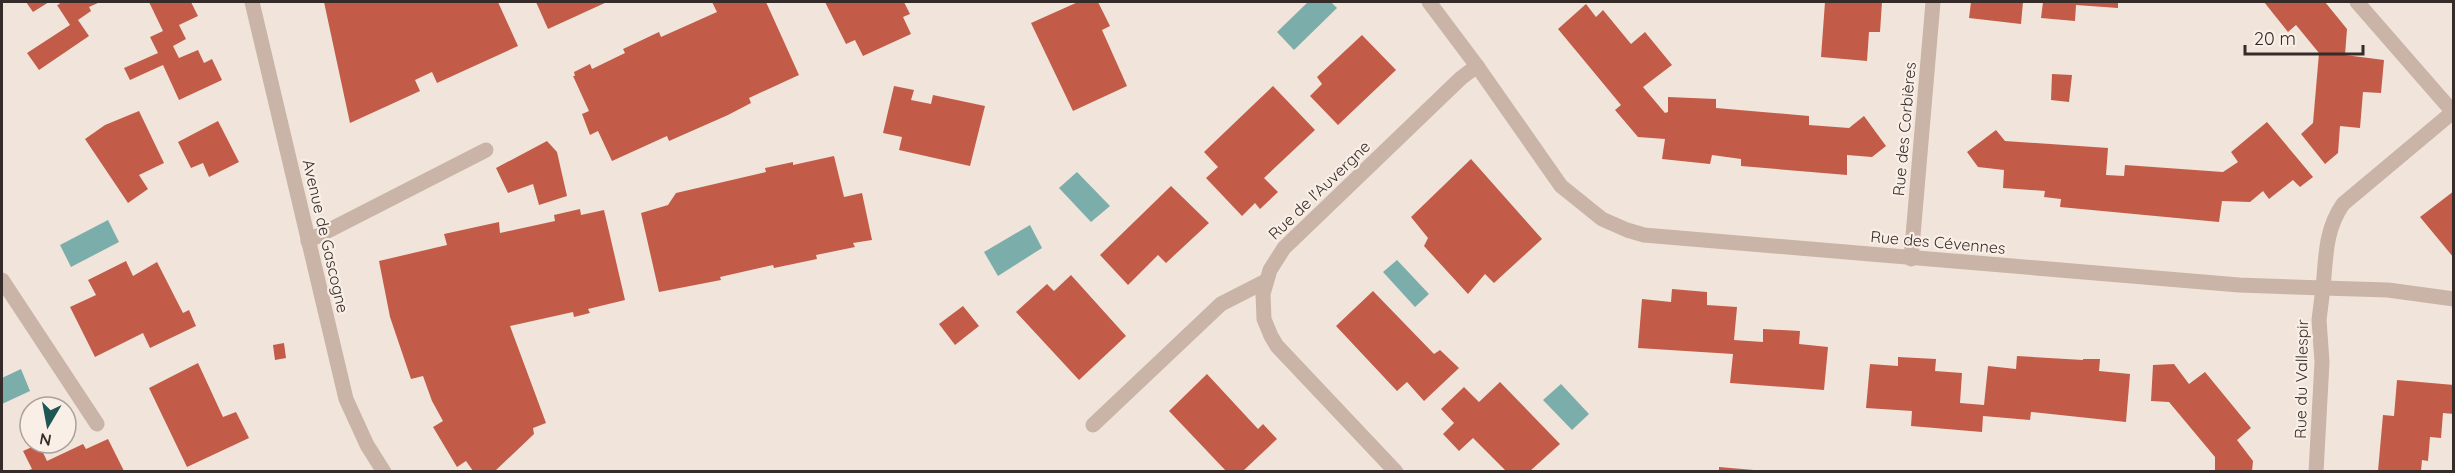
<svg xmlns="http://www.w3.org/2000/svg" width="2455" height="473" viewBox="0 0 2455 473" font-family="Quicksand,sans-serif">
<rect width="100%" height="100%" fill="#f1e5db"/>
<g fill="#7badab">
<polygon points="1308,2 1331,2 1337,8 1294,50 1277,32"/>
<polygon points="1077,172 1110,206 1091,222 1059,188"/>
<polygon points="108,220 119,242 71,267 60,245"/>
<polygon points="1030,225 1042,248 998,276 984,252"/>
<polygon points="1397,260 1429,294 1415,307 1383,272"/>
<polygon points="21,369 30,391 2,404 2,378"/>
<polygon points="1561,384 1589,414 1572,430 1543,400"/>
</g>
<g fill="#c25c48">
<polygon points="26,2 49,2 33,12"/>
<polygon points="58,2 100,2 89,7 91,11 78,20 89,36 39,70 27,53 70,25 57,5 60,4"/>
<polygon points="149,2 191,2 198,16 179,25 186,39 173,46 179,58 198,50 204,63 212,59 222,80 179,100 163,65 130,80 124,68 158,53 150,37 163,31"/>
<polygon points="324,2 498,2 518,46 437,83 432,72 415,80 420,91 350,123"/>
<polygon points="536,2 607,2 548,29"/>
<polygon points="712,2 766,2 799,75 749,98 751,103 728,115 669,141 667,136 612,161 598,131 590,135 582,114 589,111 573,76 575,76 574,72 590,64 592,69 625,53 623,49 659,32 661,37 717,12"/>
<polygon points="825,2 904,2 910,14 903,17 911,34 863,56 855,40 846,44"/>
<polygon points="1078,2 1098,2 1110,26 1102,30 1127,86 1073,111 1031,23"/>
<polygon points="1825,2 1882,2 1880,32 1869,32 1867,61 1821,57"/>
<polygon points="1971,2 2023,2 2021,24 1969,18"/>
<polygon points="2043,2 2118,2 2118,8 2076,5 2075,21 2041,18"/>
<polygon points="2264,2 2325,2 2347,29 2345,55 2384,60 2381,93 2363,92 2360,128 2340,126 2338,153 2325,164 2301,134 2313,123 2319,53 2296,25 2288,32"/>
<polygon points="1586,4 1596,17 1603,10 1631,44 1645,32 1672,65 1643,87 1665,113 1668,112 1668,97 1716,99 1716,108 1809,116 1809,125 1849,128 1864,116 1886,146 1872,157 1847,155 1847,175 1741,166 1741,159 1712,155 1710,164 1662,159 1665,139 1638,137 1615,110 1621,105 1558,29"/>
<polygon points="1362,35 1396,70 1338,125 1310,96 1322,84 1317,77"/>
<polygon points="2052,74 2072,75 2069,102 2051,100"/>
<polygon points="894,86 914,90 911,100 931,104 933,95 985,106 970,166 899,150 902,137 883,133"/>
<polygon points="1273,86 1315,130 1264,178 1278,192 1260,209 1255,203 1242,216 1206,178 1218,167 1204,152"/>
<polygon points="139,111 164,163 139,175 148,189 128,203 85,139 105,125"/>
<polygon points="218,121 239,162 209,177 203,163 191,168 178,142"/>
<polygon points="2267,122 2313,177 2300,187 2293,180 2269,199 2263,191 2250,202 2222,201 2219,222 2060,207 2061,199 2044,197 2045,191 2003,188 2004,170 1978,167 1967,152 1996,130 2005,141 2108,148 2106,175 2124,176 2125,165 2223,172 2238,162 2231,152"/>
<polygon points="547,141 557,152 567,196 539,205 533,184 508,193 496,168"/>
<polygon points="834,156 844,197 862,193 872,240 853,243 855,247 816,255 817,259 774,268 773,265 720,277 721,280 659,292 641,213 668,205 676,193 766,172 765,168 793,162 793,165"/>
<polygon points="1471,159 1542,239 1494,283 1485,274 1468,294 1424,246 1428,238 1411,217"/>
<polygon points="1171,186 1209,223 1166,263 1158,255 1128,285 1100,255"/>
<polygon points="2454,191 2454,258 2420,217"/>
<polygon points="580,209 581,215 604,210 625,300 588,309 590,313 574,317 573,312 510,326 546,423 533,428 534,434 495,471 473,471 466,461 457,467 433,427 443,421 432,401 423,376 411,379 390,317 379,261 447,245 444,234 499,222 500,233 555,221 554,215"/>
<polygon points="126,261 133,276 157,262 183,313 189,310 196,326 150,348 143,333 95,357 70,307 96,295 88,280"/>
<polygon points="1071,275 1126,336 1079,380 1016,312 1047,284 1054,291"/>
<polygon points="1672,289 1707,292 1707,305 1737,307 1734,340 1763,342 1763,329 1800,331 1799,344 1828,347 1824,390 1730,383 1733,354 1638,348 1642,299 1671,302"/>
<polygon points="1373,291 1434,354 1440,350 1459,368 1424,401 1407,382 1397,391 1336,326"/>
<polygon points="963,306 979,326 955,345 939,324"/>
<polygon points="284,343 286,358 275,360 273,345"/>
<polygon points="2017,356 2083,360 2083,359 2100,359 2099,371 2130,374 2126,422 2031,412 2030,420 1983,416 1982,432 1911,426 1912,411 1866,408 1870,364 1898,366 1898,357 1936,359 1935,371 1962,373 1960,403 1984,405 1988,366 2016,369"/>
<polygon points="198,363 223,417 236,412 249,438 187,467 149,388"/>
<polygon points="2174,364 2189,384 2205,372 2251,428 2237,440 2253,461 2252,471 2215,471 2215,457 2169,402 2151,401 2153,365"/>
<polygon points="1207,374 1258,429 1263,424 1277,439 1243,471 1226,471 1169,411"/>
<polygon points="2397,380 2454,385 2454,414 2443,413 2441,438 2430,437 2428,461 2422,460 2421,471 2378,471 2383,415 2394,416"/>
<polygon points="1500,382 1560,444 1530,471 1506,471 1473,438 1459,451 1443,434 1454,423 1441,409 1464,387 1479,402"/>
<polygon points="108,439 124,471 26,471 32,469 23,451 39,444 47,461 83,444 86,449"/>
<polygon points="1719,467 1754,470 1754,471 1719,471"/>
</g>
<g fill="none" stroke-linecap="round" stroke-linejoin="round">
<g stroke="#c9b4a7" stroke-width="15">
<polyline points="252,2 346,399 367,445 384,472"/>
<path d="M 1429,2 L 1477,66 L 1561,186 L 1602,219 L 1627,230 L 1644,235 L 2239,285 L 2323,288 C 2326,257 2325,230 2343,204 L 2454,111"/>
<polyline points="2357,2 2453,112"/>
<polyline points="308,241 486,150"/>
<polyline points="1911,259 1933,2"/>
<polyline points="2,280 97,424"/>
<polyline points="1093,425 1221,304 1266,281"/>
<polyline points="1396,472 1277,346 1271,336 1264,319 1263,294 1270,270 1284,248 1461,78 1477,66"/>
<polyline points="2316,472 2322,362 2319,320 2323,288 2388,290 2454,299"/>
</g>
</g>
<g text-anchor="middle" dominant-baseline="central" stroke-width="4.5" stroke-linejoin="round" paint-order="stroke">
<g font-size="16" fill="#352b28" stroke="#f9efe7">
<text transform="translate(1904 129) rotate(-85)">Rue des Corbières</text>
<text transform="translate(1319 190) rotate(-44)">Rue de l'Auvergne</text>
<text transform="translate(326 236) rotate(77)">Avenue de Gascogne</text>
<text transform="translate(1938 242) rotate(5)">Rue des Cévennes</text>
<text transform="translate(2301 379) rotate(-89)">Rue du Vallespir</text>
</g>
</g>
<rect width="2455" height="473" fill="none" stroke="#352b28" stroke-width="6"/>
<g transform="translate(48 425) rotate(190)"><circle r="28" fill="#f9efe7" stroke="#aba19b" stroke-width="1.5"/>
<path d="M0-4.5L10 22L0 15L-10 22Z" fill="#1e5555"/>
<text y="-9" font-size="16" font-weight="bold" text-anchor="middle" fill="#352b28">N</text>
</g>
<path d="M2245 45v9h118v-9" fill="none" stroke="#352b28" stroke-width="3"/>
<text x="2254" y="45" font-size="18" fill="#352b28" stroke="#f9efe7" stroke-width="4.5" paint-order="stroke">20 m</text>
</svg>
